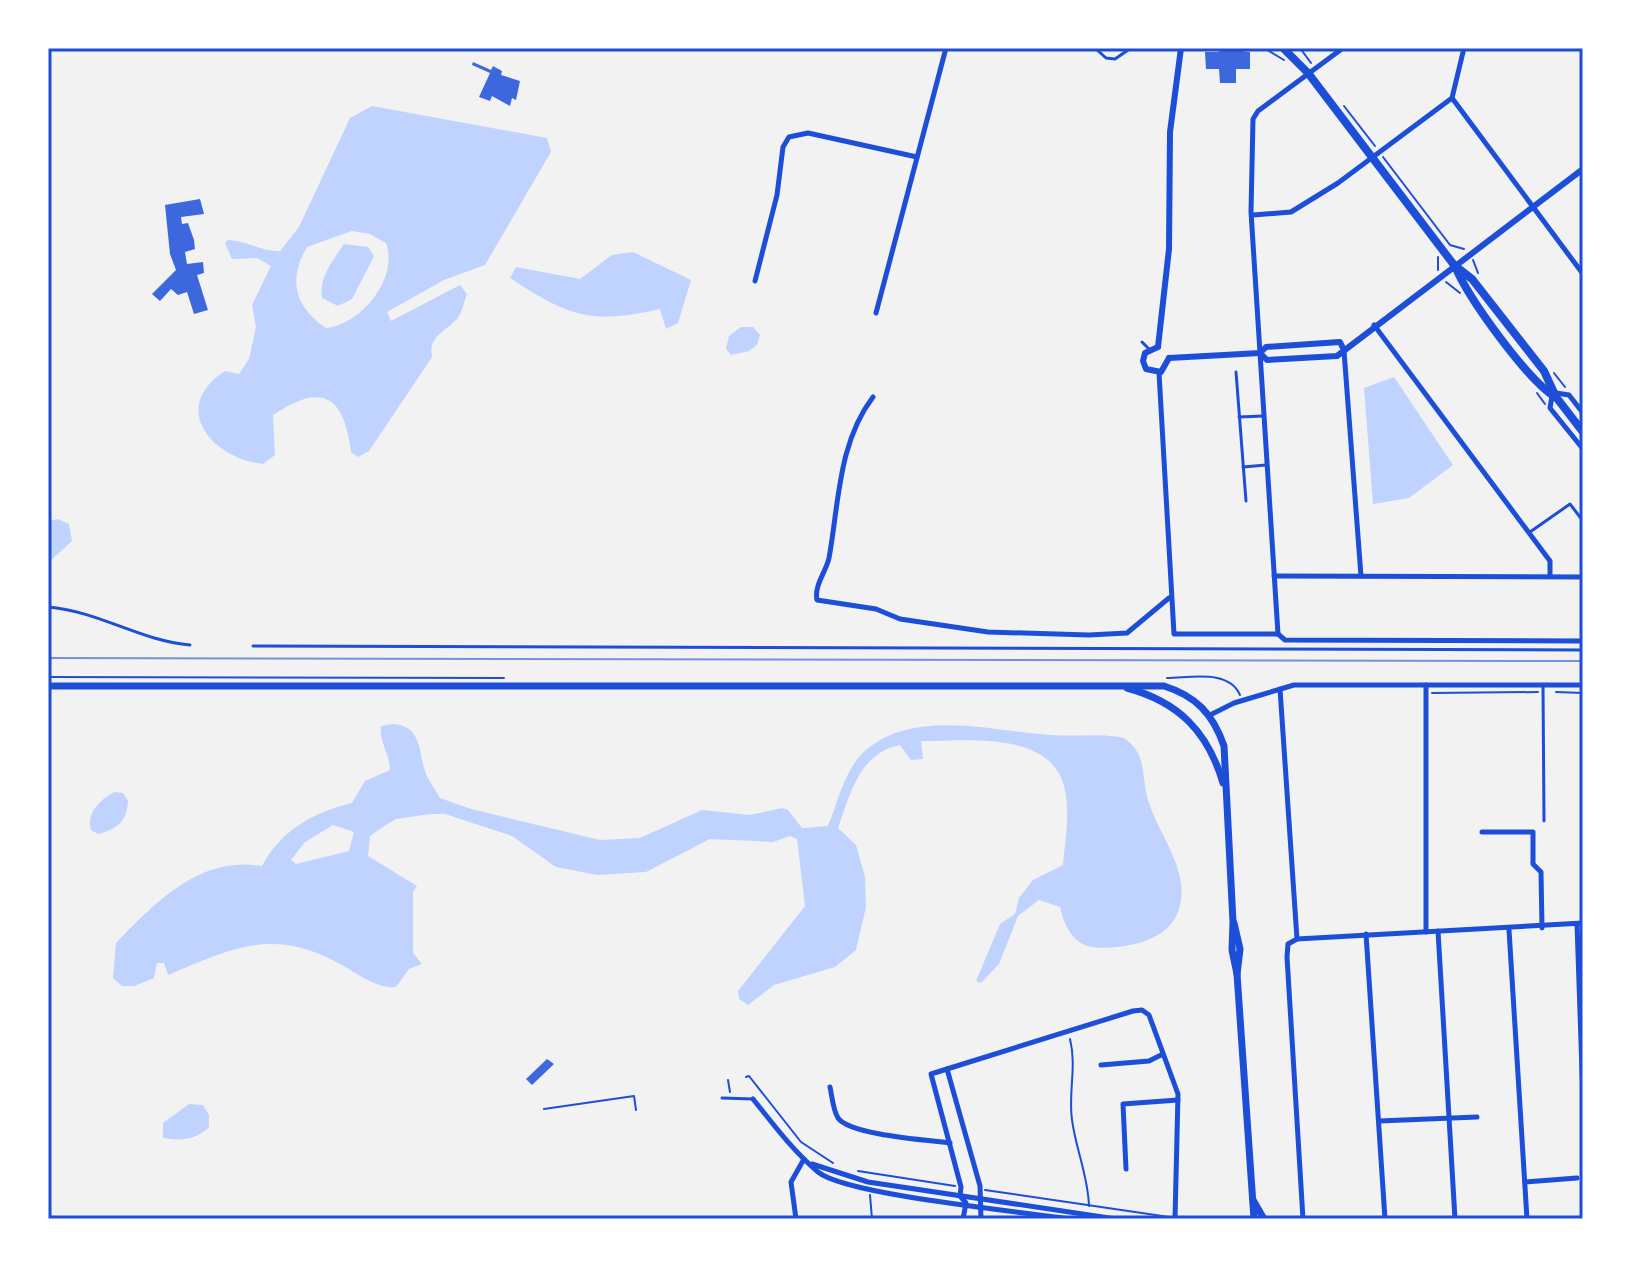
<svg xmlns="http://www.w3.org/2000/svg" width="1631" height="1267" viewBox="0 0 1631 1267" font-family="Spectral,serif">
<rect width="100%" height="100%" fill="#f2f2f2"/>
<g fill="#bfd3fe" fill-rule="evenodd">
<path d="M 372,106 L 547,138 L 551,152 L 485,265 L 444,280 L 387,312 L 391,321 L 460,285 L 467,294 C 464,302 462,313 457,319 C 445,332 428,336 432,357 L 369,451 L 358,457 L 351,452 C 344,395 322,382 273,415 L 275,455 L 263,464 C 211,458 169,407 225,371 L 239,374 L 249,359 L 256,327 L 252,305 L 271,266 L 257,258 L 232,259 L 225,243 L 228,240 C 249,241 258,251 280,251 L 299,227 L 350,118 ZM 352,231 L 370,234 L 386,243 C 399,278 361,325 326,328 C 294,307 288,279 307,247 Z"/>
<path d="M 344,244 L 368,247 L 374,256 L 352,299 L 338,306 L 322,298 C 319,276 333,261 344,244 Z"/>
<path d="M 633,252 L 691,280 L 678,323 L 666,329 L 660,309 C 590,325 568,316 510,278 L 516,267 L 580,279 L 612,255 Z"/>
<polygon points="741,327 753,327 760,335 757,345 749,351 731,355 726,349 729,336"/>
<polygon points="1394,377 1453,465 1409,498 1373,504 1364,388"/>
<polygon points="58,519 69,524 72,541 48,563 48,521"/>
<path d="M 393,724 C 423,726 418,753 426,774 C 429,782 436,790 440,798 L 471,809 L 600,840 L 640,838 L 702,810 L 750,815 L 782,808 L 788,810 L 802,828 L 828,826 C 839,800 844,769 866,750 C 915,708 992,731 1051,735 C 1075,737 1100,733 1124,738 C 1149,755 1140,778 1149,803 C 1158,830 1177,855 1181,883 C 1186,927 1155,943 1117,947 C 1105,948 1091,949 1081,943 C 1068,935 1063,920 1060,907 L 1039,900 L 1018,916 L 999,964 L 981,983 L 976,981 L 1000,924 L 1015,914 L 1019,898 L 1033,880 L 1063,865 C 1065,841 1070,814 1065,790 C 1053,730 968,741 921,741 L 923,759 L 911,760 L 900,745 C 859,753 850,795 838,828 L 856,845 L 865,877 L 866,907 L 856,950 L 835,967 L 774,985 L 748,1005 L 739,999 L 738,991 L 805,906 L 797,839 L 790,836 L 773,842 L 710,839 L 646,872 L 597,875 L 556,867 L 512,836 L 445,814 L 430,814 L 396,819 L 386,825 L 370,836 L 368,856 L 417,886 L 413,892 L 413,953 L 422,964 L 409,969 L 396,987 C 376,989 357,973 340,964 C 272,927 233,948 168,975 L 164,963 L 157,963 L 154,978 L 134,986 L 122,986 L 113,978 L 116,943 C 156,902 199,856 262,866 C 282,829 313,813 352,803 L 365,781 L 390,770 C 390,754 379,742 381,726 ZM 333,825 L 354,832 L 349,851 L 296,864 L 291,860 L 305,842 Z"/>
<path d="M 114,792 L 123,793 L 128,801 C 127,822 117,829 98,834 L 91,830 C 86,813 99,801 114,792 Z"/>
<path d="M 189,1104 L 203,1105 L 209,1115 L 209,1127 C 196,1140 180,1141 163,1138 L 163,1123 Z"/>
</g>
<g fill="#3d67dc">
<polygon points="1219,48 1250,52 1250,69 1236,69 1236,83 1220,83 1219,69 1206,69 1205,52 1219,52"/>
<polygon points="473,62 491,70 493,66 502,71 501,75 520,81 516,100 512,98 510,106 492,96 490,101 479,97 490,73 472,65"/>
<polygon points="200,199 204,214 181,217 182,224 188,223 194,240 195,249 185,252 187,264 203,262 204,273 197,275 208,310 194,314 187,292 178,295 171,289 160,301 152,294 176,270 170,254 165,205"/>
<polygon points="547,1059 554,1064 532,1085 526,1079"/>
</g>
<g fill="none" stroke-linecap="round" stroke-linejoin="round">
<g stroke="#1d4ed8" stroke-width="2">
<polyline points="1264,48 1284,60"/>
<polyline points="1300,48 1311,63"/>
<polyline points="1344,106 1375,146"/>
<polyline points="1383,157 1450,245 1464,249"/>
<polyline points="1438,257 1438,270"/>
<polyline points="1473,260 1478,273"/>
<polyline points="1446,282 1460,293"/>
<polyline points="1554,373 1565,387"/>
<polyline points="1537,393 1545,404"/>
<polyline points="48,677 504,678"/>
<path d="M 1167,678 C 1190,678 1229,669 1240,695"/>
<polyline points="1556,692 1583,693"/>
<polyline points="1432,693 1538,692"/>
<path d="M 1070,1039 C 1077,1067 1068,1093 1072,1120 C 1076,1150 1088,1175 1089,1206"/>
<polyline points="746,1077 749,1076 801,1142 833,1163"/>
<polyline points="728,1080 730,1092"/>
<polyline points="544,1109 634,1096 636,1110"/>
<polyline points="858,1171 955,1186"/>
<polyline points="985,1190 1169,1217"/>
<polyline points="870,1195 872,1219"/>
</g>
<g stroke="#1d4ed8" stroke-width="3">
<polyline points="1095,48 1106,58 1115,59 1131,48"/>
<polyline points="1142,342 1149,349"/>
<polyline points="1236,372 1246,501"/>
<polyline points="1239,417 1263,416"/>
<polyline points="1243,467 1266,465"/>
<polyline points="1530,532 1570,504 1583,521"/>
<path d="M 48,607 C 98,611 141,641 190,645"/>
<polyline points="253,646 1583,650"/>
<polyline points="1543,685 1544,821"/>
<polyline points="722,1098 753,1099"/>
</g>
<g stroke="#1d4ed8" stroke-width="5">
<polyline points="1452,98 1583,274"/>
<polyline points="1253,215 1291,212 1338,183 1452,98 1464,48"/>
<polyline points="755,281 777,195 783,147 789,137 808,133 917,157"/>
<polyline points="876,313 946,48"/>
<polyline points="1374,325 1550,561 1550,576"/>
<polyline points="1344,351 1361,576"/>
<polyline points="1159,373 1174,634 1278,634"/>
<polyline points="1556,393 1569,395 1583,413"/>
<polyline points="1552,396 1550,408 1583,449"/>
<path d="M 873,397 C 838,443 839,503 829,558 C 826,572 814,585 817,600 L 876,609 L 900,619 L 988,632 L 1089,635 L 1127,633 L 1169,598"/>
<polyline points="1274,576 1583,577"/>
<polyline points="1278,634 1251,212 1253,119 1258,111 1343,48"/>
<polyline points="1278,634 1285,640 1583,641"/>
<polyline points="1280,689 1297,939 1288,944 1287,957 1303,1219"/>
<polyline points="1210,715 1234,703 1294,685 1583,685"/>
<polyline points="1482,832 1533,832 1533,864 1541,872 1542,928"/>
<polyline points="1577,924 1583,1100"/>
<polyline points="1509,930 1527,1219"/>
<polyline points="1438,931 1455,1219"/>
<polyline points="1426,932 1426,685"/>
<polyline points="1366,934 1385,1219"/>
<polyline points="1297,939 1583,923"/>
<polyline points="1101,1065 1149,1061 1163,1054"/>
<polyline points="947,1069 1133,1011 1142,1010 1149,1015 1178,1094 1175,1219"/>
<path d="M 830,1087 C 832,1096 833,1110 838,1118 C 850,1135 927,1140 950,1143"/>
<path d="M 753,1099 C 773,1124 793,1151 818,1172 C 846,1195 1024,1212 1070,1219"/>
<polyline points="1379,1121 1477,1117"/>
<polyline points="812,1164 868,1182 1116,1219"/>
<polyline points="1126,1169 1123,1104 1178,1100"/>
<polyline points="1525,1182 1577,1178"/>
<polyline points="796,1219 791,1182 804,1159"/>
<polyline points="963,1219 966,1203 960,1196 961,1187 931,1074 947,1069 980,1186 981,1219"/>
</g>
<g stroke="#1d4ed8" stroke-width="6">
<polyline points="1158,347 1169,249 1170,132 1181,48"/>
<polyline points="1158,347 1145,353 1143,361 1146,369 1161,372 1169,358"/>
<polyline points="1260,353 1267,360 1337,356 1583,169"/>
<polyline points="1169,358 1260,353 1266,347 1340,342 1344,350"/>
</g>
<g stroke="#1d4ed8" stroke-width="7">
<path d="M 48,686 L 1164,686 C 1196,696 1213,714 1224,746 L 1233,922 L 1232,950 L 1237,974"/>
<path d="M 1127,688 C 1179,702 1208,732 1223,783"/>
<polyline points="1234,923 1240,949 1237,974 1254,1219"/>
<polyline points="1253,1200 1264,1219"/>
</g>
<g stroke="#1d4ed8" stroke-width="8">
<polyline points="1283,48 1308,73 1454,265 1472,279 1544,371 1556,397 1583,432"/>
<path d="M 1455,266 C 1468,298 1526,378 1555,397"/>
</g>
<polyline stroke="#7290e2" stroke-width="2" points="48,658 1583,661"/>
</g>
<rect width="1631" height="1267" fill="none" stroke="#ffffff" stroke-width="100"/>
<rect x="50" y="50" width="1531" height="1167" fill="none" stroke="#1d4ed8" stroke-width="3"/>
</svg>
